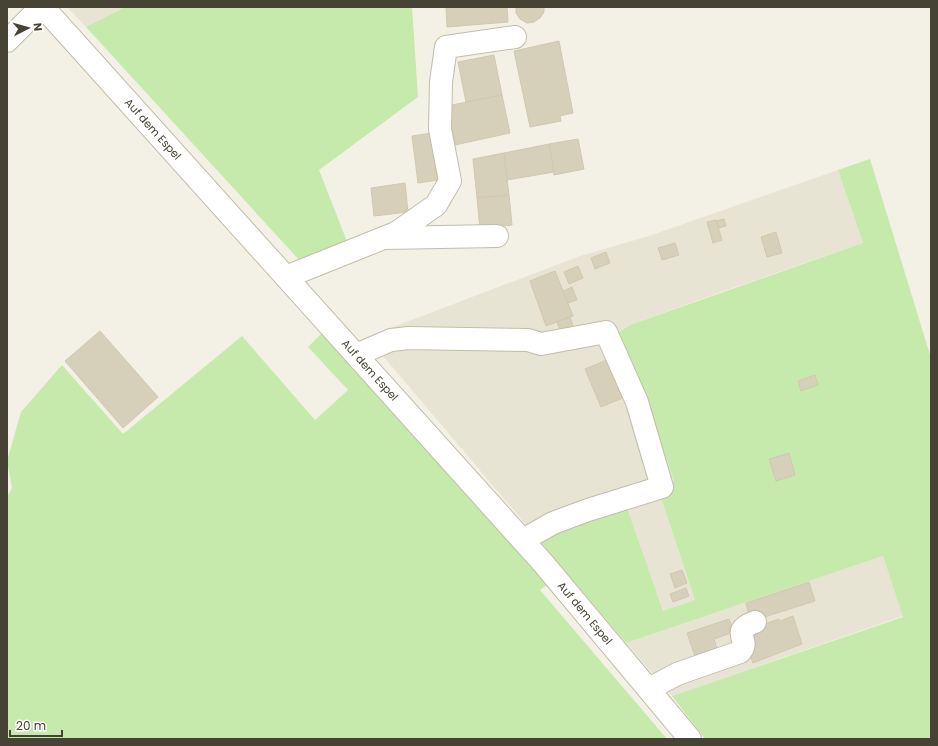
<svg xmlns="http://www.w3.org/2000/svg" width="938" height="746" viewBox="0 0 938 746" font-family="Poppins,sans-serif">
<rect width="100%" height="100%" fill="#f3f1e5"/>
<g fill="#e8e4d3">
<polygon points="67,7 125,7 86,27"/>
<polygon points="838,170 863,243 718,293 630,325 619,332 650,412 674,480 670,488 659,492 695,600 663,611 625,502 538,539 367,337 580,256 649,236"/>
<polygon points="883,556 903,616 672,696 626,643"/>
</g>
<g fill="#c5eaab">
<polygon points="125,7 412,7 418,97 319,170 348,244 301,262 86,27"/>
<polygon points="870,159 931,358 931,739 705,739 672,696 903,617 883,556 626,643 538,539 625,502 663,611 695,600 659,492 670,488 674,480 650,412 619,332 630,325 863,243 838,170"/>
<polygon points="325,330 490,520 548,584 540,590 667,739 7,739 7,497 12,488 7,461 21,412 62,365 123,434 242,336 315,420 348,390 308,347"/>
</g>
<g fill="#d6cfba" stroke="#d1c8ad">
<polygon points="446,7 507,7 508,22 447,27"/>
<polygon points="516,7 544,7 544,12 540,18 534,22 527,23 520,19 516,13"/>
<polygon points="559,41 573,113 560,116 561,121 530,127 514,51"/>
<polygon points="494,55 502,95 466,102 458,62"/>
<polygon points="502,95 510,133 455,145 447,106"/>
<polygon points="432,133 438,180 418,183 412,136"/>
<polygon points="578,139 584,169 554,175 549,144"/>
<polygon points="549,144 554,172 507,180 504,153"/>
<polygon points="504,153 509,195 477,198 473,159"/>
<polygon points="405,183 408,212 374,216 371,188"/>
<polygon points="509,195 512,225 480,229 477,198"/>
<polygon points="724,219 726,226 718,228 716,221"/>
<polygon points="716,220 722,240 713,243 707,222"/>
<polygon points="776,232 782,253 767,257 761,237"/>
<polygon points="675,243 679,255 662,260 658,248"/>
<polygon points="606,252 610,263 595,269 591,258"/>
<polygon points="578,266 583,278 569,284 564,272"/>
<polygon points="555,271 573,316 546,326 530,281"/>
<polygon points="572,287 577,300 568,303 563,291"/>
<polygon points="570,317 573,325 560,330 557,322"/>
<polygon points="100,331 158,397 123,428 65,361"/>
<polygon points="614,357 630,395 601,407 585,369"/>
<polygon points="815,375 818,385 801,391 798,381"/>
<polygon points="789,453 795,475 776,481 769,459"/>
<polygon points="682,570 687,583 675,588 670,574"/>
<polygon points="809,582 815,601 758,619 749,615 746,603"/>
<polygon points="686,588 689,596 673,602 670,594"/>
<polygon points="793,616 802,644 753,663 747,647 747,630 779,619 780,621"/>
<polygon points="729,619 734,632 714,639 717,649 695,656 687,633"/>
</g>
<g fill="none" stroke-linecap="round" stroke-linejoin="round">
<defs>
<g id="minor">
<polyline points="43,7 543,563 690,739"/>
<polyline points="7,41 41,7"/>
<polyline points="384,238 497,236"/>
<polyline points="286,277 396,233 436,205 450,181 440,129 441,82 446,47 515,37"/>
<polyline points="356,355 391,340 409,338 528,340 541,344 606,332 637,402 662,487 588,510 553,523 523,540"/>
<path d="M 649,689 L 677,674 L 740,652 C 752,639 728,632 755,622"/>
</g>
</defs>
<use href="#minor" stroke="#c2bdaa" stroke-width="24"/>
<use href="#minor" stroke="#fff" stroke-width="22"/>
</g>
<g text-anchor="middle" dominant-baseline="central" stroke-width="3" stroke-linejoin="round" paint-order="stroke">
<g font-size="11" fill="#464234" stroke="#fff">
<text transform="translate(153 129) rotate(48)">Auf dem Espel</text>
<text transform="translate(370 370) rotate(48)">Auf dem Espel</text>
<text transform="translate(585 613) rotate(50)">Auf dem Espel</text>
</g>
</g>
<rect width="938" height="746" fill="none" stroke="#464234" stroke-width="16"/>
<g transform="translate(28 28) rotate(84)" stroke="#ffffff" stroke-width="3" paint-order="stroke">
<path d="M0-3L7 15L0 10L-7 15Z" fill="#464234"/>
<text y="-6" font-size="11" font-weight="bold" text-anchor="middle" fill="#464234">N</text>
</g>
<path d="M10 730v6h52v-6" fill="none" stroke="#464234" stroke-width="2"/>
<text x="16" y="730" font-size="12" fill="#464234" stroke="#ffffff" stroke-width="3" paint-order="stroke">20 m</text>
</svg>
